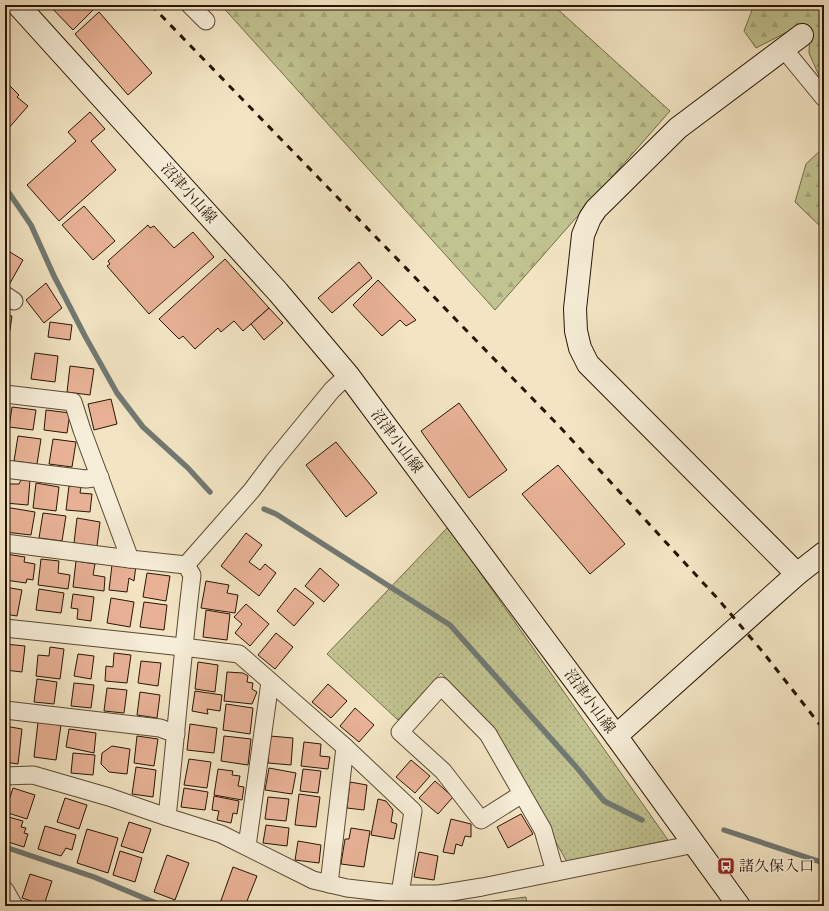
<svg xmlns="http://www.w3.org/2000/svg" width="829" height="911" viewBox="0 0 829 911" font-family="Alegreya,'Noto Serif JP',serif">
<defs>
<pattern id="grass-dots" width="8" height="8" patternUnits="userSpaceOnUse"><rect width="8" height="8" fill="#c1c390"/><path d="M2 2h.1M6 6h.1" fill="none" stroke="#a6a77b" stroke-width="1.8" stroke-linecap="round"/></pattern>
<pattern id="forest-firs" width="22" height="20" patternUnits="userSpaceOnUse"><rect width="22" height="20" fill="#c1c390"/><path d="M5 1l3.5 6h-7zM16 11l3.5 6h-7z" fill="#a6a77b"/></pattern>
</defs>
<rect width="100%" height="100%" fill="#f3e5c4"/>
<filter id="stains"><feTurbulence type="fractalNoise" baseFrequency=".005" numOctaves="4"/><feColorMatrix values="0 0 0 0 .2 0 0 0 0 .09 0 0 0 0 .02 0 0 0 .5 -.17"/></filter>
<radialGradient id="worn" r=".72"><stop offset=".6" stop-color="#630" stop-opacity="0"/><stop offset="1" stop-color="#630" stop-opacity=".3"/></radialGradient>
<g fill="url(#grass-dots)" stroke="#746c4a">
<polygon points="448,527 668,840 567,862 493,729 441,673 398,720 327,654"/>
<polygon points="526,897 527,906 452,906"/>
<polygon points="331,902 406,906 325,906"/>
</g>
<g fill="url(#forest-firs)" stroke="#746c4a">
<polygon points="221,5 553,5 670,111 495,310"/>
<polygon points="754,5 824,5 824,87 809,53 810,28 799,26 756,48 744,31"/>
<polygon points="824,147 824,230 795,202 806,164"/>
</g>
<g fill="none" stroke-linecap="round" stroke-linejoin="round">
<g stroke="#717974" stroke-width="5.5">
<polyline points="5,187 31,225 54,276 85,336 117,393 143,427 188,468 210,492"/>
<polyline points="264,509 276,514 450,625 578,769 604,801 642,820"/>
<polyline points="724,830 824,863"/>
<polyline points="5,847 94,877 163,906"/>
</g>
</g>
<g fill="#e9b297" stroke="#281504">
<polygon points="49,5 96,5 97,6 73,30"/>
<polygon points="99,12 152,73 128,95 75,34"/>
<polygon points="5,81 19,95 17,97 28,106 7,130 5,128"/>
<polygon points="90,112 105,129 91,141 116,170 59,221 27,185 76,141 68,132"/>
<polygon points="84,206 115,241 93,260 62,225"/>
<polygon points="148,225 150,228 154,226 174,248 193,232 214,257 149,314 107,266 110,264 108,261"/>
<polygon points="5,249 23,260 9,285 5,282"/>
<polygon points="225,259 269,308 243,331 234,321 221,332 218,328 195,349 183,336 179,339 159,319"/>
<polygon points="359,262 372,278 332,313 318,298"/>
<polygon points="378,280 416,320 406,326 400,320 382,336 353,305"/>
<polygon points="46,283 62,308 44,323 26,300"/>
<polygon points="269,308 283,323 264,340 251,324"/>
<polygon points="5,315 12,316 9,336 5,336"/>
<polygon points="50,322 72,325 70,340 48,337"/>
<polygon points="35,353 58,356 55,382 31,379"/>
<polygon points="70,366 94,369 90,395 67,392"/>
<polygon points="111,399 117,424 94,430 88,404"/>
<polygon points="459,403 507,470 469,498 421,431"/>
<polygon points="12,407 36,410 33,430 9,427"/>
<polygon points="46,410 70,413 67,433 44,430"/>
<polygon points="18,436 41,439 37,464 14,461"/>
<polygon points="5,438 9,439 6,463 5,462"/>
<polygon points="53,439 76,442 72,467 49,464"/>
<polygon points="336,442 377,493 346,517 306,465"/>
<polygon points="558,465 625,544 590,574 522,494"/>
<polygon points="21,480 30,480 28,505 5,503 5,491 7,491 8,484 19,484"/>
<polygon points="36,483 59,487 56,511 33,508"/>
<polygon points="69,486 81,487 80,493 92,494 90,512 66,510"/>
<polygon points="5,507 35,512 31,535 5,532"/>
<polygon points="43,513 66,516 62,541 39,538"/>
<polygon points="77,518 100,522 97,546 74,543"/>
<polygon points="246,533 262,545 249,562 260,570 265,564 276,573 259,596 221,566"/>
<polygon points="6,554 25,557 24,562 35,564 33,580 27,579 26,583 5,580"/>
<polygon points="41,559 59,561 58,573 70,575 68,589 38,585"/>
<polygon points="76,561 95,564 93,575 105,577 104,591 73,587"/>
<polygon points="112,565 136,565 134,581 129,578 127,592 109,590"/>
<polygon points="320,568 339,585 324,602 305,586"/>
<polygon points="147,573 170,576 166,601 143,597"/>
<polygon points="206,581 229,585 227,593 238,595 235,613 201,608"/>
<polygon points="5,587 22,590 17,616 5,614"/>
<polygon points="295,588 314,603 294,626 277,611"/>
<polygon points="39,589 64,593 61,613 36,610"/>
<polygon points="73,594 94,597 91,621 77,619 78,609 71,608"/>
<polygon points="111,598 134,602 130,627 107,623"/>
<polygon points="144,602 167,605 164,630 140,627"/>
<polygon points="246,604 269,624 250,646 235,633 242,624 234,617"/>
<polygon points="206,610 230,614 227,640 203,637"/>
<polygon points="276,633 293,647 275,669 258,655"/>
<polygon points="5,644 25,646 22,672 5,670"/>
<polygon points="50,647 64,649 60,679 36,676 38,655 49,656"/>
<polygon points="114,653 131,655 127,683 105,681 106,666 113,667"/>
<polygon points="78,654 94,656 91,679 74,676"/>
<polygon points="141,661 161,663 158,686 138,683"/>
<polygon points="198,662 218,665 215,692 195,689"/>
<polygon points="227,672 243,673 248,676 247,682 253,683 252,689 257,692 252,704 224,701"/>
<polygon points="37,679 57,682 54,704 34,702"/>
<polygon points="74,683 94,685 91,708 71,706"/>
<polygon points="328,684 347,701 331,718 312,702"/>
<polygon points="107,688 127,690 124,713 104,711"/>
<polygon points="195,691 222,695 220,711 207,709 208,714 192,711"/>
<polygon points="140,692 160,695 157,718 137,715"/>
<polygon points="226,704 253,708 250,734 223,730"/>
<polygon points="355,708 374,725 359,742 340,726"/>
<polygon points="38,722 61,725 56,760 34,757"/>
<polygon points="190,724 217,728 214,753 187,750"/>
<polygon points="5,726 22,729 18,764 5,762"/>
<polygon points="69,729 96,733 94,753 66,747"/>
<polygon points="137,736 158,739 154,766 134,763"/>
<polygon points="224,736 251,739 248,765 221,761"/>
<polygon points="270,736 293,738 291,765 268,763"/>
<polygon points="304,742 321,744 320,756 330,757 328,769 301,766"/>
<polygon points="112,746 130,749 127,774 109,772 101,764 102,753"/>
<polygon points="73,753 95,755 93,775 71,773"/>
<polygon points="189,759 211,762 207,788 184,785"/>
<polygon points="411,760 430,776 415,793 396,777"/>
<polygon points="136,767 156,770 153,797 132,794"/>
<polygon points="269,768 296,773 292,794 265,790"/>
<polygon points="218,769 233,771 232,775 240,776 238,786 244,787 242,800 214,795"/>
<polygon points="303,769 321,771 318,793 300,791"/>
<polygon points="435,781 453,797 438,814 419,798"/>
<polygon points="350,782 367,785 364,810 347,808"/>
<polygon points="13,788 35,795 27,819 5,812"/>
<polygon points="184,788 208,792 205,810 181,807"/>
<polygon points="299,794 320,797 316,827 295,825"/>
<polygon points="214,796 239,801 237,814 233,813 231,823 217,820 219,811 212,810"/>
<polygon points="268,797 289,799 286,821 265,819"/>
<polygon points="65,798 87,805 79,829 57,822"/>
<polygon points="378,799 386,801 393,810 391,822 397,824 394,839 371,835"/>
<polygon points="521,814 533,834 508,848 497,827"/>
<polygon points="5,816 23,821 21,827 26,828 24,833 28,834 24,847 5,841"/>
<polygon points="451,819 471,824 471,837 465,836 462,846 456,844 454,854 443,852"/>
<polygon points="129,822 151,829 143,853 121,846"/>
<polygon points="266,825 289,828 287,846 263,843"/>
<polygon points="45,826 76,835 72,850 66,848 61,856 38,849"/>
<polygon points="351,828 370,831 364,867 341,864 345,839 349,839"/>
<polygon points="87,829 118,838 108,873 77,863"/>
<polygon points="298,841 321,845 319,863 295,860"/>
<polygon points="120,851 142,858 135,882 113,875"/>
<polygon points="419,852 438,856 434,880 414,877"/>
<polygon points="167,855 189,863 175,900 154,892"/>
<polygon points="233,867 257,876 245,906 219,906"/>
<polygon points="30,874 52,881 44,905 22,898"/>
</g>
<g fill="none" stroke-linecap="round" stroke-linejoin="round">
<defs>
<g id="street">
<polyline points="190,5 206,21"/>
<polyline points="783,48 824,98"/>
<polyline points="5,295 14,301"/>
<path d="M 5,394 L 73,402 L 82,430 L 130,559 L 186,565 L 192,575 C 182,656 176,736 167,817"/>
<polyline points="5,469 86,479 100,477"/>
<polyline points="5,543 130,559"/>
<polyline points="186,565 252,490 273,462 332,390 348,375"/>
<polyline points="5,628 183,647 239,654 345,747 413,811 400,894"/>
<polyline points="5,710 160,728 176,734"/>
<polyline points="5,776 33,775 109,797 167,817 221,834 313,880 347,888 400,894 439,894 482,887 695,844"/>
<polyline points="522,794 481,820 443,771 400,732 441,686 488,734 543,830 555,872"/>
<polyline points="247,846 270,682"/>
<polyline points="329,884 345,747"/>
<polyline points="5,890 14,906"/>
</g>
<g id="secondary">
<polyline points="18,5 278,292 348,375 616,736 739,906"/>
<polyline points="797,574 588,364 580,348 576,331 575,309 583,235 590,218 596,209 678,128 802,35"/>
<polyline points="616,736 797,574 824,553"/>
</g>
</defs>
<use href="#street" stroke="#5b4934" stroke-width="19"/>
<use href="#secondary" stroke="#281504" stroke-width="24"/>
<use href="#street" stroke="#f7eed9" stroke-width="17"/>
<use href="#secondary" stroke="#f7eed9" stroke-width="22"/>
<polyline stroke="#281504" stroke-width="3" stroke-dasharray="7 7" stroke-linecap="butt" points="151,5 560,427 718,599 762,651 824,730"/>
</g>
<defs>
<symbol id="bus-square" viewBox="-11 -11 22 22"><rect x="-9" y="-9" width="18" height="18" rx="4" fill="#8f2418" stroke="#f7eed9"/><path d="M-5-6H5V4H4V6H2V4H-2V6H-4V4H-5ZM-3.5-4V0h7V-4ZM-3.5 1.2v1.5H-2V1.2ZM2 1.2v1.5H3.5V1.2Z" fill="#fff"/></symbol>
</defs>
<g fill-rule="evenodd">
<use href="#bus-square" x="716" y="856" width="20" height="20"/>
</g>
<g text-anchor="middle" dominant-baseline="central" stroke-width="3" stroke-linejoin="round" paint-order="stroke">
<g font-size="15" fill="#281504" stroke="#f7eed9">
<text transform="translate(189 193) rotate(48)">沼津小山線</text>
<text transform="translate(397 441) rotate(53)">沼津小山線</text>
<text transform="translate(590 701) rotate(54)">沼津小山線</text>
</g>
<g font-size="15" fill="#281504" stroke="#f7eed9" text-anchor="start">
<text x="739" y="866">諸久保入口</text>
</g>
</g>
<rect width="829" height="911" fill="none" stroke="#f3e5c4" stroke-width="20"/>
<rect x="6" y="6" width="817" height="899" fill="none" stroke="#281504" stroke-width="2"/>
<rect x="10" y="10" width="809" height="891" fill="none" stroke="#281504"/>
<rect width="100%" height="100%" filter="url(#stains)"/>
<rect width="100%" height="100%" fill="url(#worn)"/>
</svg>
